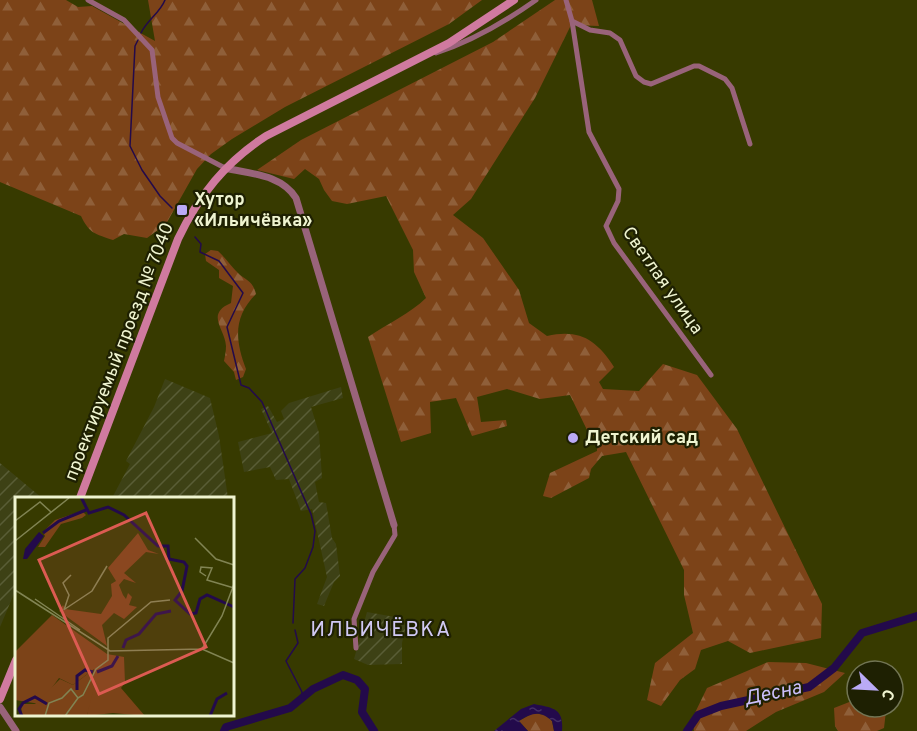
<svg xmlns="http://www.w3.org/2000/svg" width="917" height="731" viewBox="0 0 917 731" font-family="Overpass,sans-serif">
<defs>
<pattern id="industrial-furrows" width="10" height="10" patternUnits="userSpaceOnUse" patternTransform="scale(1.5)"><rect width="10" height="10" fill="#3d4115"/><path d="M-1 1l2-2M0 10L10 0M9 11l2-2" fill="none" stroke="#595d36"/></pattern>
<pattern id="forest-firs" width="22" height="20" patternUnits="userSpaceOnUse" patternTransform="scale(1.5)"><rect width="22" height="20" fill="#7c4318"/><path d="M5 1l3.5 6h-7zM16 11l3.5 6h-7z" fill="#8f5f39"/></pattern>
<pattern id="water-ripples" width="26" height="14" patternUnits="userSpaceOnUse" patternTransform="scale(1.5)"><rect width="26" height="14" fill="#230a4b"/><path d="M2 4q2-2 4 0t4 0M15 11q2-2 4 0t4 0" fill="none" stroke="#432e64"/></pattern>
</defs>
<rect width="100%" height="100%" fill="#373a00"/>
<g fill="url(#industrial-furrows)">
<polygon points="165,379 210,398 219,436 228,498 112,498 130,464 126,461 154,407"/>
<polygon points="341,387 343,398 311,407 319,433 322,478 315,482 319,502 326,503 332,538 336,544 340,576 334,582 324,606 317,604 327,577 312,509 301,511 289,479 276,480 270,467 244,472 238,442 272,433 261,409 268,406 277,422 284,419 281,411 289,403"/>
<polygon points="0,463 42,498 16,498 16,589 0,627"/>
<polygon points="367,612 395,617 395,624 406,625 402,643 402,664 368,665 354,659"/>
</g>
<g fill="url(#forest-firs)">
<path d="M 0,0 L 66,0 L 78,7 L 92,6 L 155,41 L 148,0 L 482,0 L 449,24 L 285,107 L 232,139 L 211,154 L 197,169 L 166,224 L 147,238 L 124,234 L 113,240 C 95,234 89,233 81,216 L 0,182 Z"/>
<path d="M 555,0 L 592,0 L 599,26 L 571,25 L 535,98 L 471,199 L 453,215 L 483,238 L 519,290 L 529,323 L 547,336 C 579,329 596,339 614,367 L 599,382 L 603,389 L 639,391 L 663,364 L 697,375 L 737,429 L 822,604 L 821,638 L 750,653 L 728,641 L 701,650 L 695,669 L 680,680 L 661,706 L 647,700 L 655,663 L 693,633 L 684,595 L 684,570 L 626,452 L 602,456 L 591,469 L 589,478 L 551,498 L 543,496 L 550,473 L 597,451 L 597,438 L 588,432 L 570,395 L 540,399 L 507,389 L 477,397 L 481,422 L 506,420 L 507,426 L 472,436 L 456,398 L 430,402 L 431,433 L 401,442 L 368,337 C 387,324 411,313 426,298 L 414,272 L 413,250 L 386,196 L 347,204 L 332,201 L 324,190 L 319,179 L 305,169 L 294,179 L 257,170 L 301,140 L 493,42 Z"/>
<path d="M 211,250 L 218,251 C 226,258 232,268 240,275 C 248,281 253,282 256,294 C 233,317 235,340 246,369 L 243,377 L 236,380 L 234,372 L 224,361 C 225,356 226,351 226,346 C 225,329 205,314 231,303 L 233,286 L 219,278 L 219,270 L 206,261 L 205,254 Z"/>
<polygon points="768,662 806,663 845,673 824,692 776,712 746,731 694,731 692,719 707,688"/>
<polygon points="857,699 857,707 882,707 886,711 884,728 877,731 838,731 835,726 834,708"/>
<polygon points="533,713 545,715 552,721 554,731 528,731 519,721"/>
</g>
<path fill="url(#water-ripples)" d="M 534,704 C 553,708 564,708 562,731 L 554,731 L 552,721 C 540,710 532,713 519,721 L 528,731 L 494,731 L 521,709 Z"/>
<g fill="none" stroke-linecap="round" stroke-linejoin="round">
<g stroke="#230a4b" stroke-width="1.5">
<path d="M 141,33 C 147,20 160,13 165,0"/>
<polyline points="138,40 135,46 130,146 142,170 160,196 172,208"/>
<polyline points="195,237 201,244 200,252 219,261 243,293 227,327 241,385 249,388 262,402 311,514 315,531 313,547 305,568 295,579 293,623"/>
<polyline points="295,630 298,643 286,661 302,692 301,699"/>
</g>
<g stroke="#230a4b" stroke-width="8">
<polyline points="224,731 226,727 290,708 313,689 343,675 357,680 365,689 362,712 374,731"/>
<polyline points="687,731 698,715 721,706 809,687 834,668 862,633 917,616"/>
</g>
<g stroke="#99637a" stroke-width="5">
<polyline points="88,0 124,20 152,50 158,97 172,138 177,143 225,168"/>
<polyline points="566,0 572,21 590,30 610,33 620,40 636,76 644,82 651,84 694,66 699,66 725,79 732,88 750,144"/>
<polyline points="572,21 589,132 619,189 618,201 606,226 614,243 711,375"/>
<path d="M 436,53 C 472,41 505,22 536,0"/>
<polyline points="356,648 354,619 373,572 395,535 394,525"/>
</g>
<g stroke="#99637a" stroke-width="7">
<path d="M 225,168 C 250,174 281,174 296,198 L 394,525"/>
<polyline points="0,707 16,731"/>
</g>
<g stroke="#d07a9f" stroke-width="8">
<path d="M 80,498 L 178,239 C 199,195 226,162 266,136 L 449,43 L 514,0"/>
<polyline points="0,699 16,660"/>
</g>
</g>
<g fill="#baaaf6" stroke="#1e2002" stroke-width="2">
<rect x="176" y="204" width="12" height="12" rx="3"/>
<circle cx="573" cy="438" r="6"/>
</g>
<g text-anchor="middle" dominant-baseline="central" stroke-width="4.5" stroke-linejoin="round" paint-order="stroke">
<g font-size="18" font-weight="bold" fill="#eff4d0" stroke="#1e2002" text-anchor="start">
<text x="194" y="200">Хутор<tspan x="194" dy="21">«Ильичёвка»</tspan></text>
<text x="585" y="438">Детский сад</text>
</g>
<g font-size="18" fill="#eff4d0" stroke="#1e2002">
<text transform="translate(662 281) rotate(55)">Светлая улица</text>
<text transform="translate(120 352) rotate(-69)">проектируемый проезд № 7040</text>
</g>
<g font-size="20" font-style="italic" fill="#cabefa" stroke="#1e2002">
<text transform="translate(773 694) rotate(-12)">Десна</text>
</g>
<g font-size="21" letter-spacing="1.5" fill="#d1c9f4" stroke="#1e2002">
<text x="381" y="630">ИЛЬИЧЁВКА</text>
</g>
</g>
<g transform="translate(15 497)">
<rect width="219" height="219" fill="#373a00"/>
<path d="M 67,14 L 71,18 L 67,21 L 46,27 L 30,50 L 23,50 L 30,39 L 28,35 L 40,23 ZM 123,36 L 133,53 L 144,57 L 131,55 L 109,76 L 121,86 L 109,82 L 104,88 L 108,98 L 111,102 L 113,96 L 117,100 L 114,108 L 122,110 L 109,122 L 99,116 L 87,128 L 92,149 L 44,114 L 48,108 L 50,112 L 86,117 L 97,99 L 96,87 L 101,84 L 93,71 ZM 37,118 L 92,157 L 109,160 L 110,186 L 106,191 L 130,219 L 98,216 L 72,219 L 79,172 L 58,188 L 44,181 L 25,207 L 0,203 L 0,155 Z" fill="#7c4318"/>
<path d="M 75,175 L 79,190 L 72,219 L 7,219 L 6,207 L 20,207 L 45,182 L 58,188 Z" fill="#7c4318"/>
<path d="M 24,35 L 29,39 L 12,62 L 8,62 L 10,52 Z" fill="#230a4b"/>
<path fill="none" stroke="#230a4b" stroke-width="3" d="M 66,0 L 74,16 L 93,10 L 109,18 L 143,49 L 153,49 L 154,62 L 169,65 L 172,69 L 167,94 L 160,103 L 175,117 L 181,116 L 185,102 L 192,98 L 219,110M 28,36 L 44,24 L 71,13M 108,151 L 111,143 L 124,137 L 141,117 L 156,114M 82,175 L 97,169 L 103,159M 62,193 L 62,179 L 70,173 L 78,175M 7,219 L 4,212 L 8,206 L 20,200 L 32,207M 195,219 L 202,202 L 212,196"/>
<path fill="none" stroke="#818453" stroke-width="1.5" d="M 0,24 L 25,5 L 36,15M 180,41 L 201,62 L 219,68M 0,44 L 54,1M 191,79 L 185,75 L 186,70 L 197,71 L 192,83 L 219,91M 0,93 L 95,154 L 187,152 L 219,166M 20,102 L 65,133M 50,112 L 77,94 L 92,69M 49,113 L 54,98 L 48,86 L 56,78M 187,152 L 207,119 L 219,87M 30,219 L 34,206 L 47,201 L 56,192 L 63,201 L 68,198 L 81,172 L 93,163 L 93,141 L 136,105 L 155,103M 50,219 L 63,201"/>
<path fill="#dc5b52" fill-opacity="0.15" stroke="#dc5b52" stroke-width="3" d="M 131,16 L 191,150 L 84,197 L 24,63 Z"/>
<rect width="219" height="219" fill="none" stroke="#eff4d0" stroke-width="3"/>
</g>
<g transform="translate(875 689) rotate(114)"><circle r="28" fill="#1e2002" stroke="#727554" stroke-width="1.5"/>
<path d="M0-4.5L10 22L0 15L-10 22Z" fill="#baaaf6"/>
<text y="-9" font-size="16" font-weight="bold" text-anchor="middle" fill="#eff4d0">С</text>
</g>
</svg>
